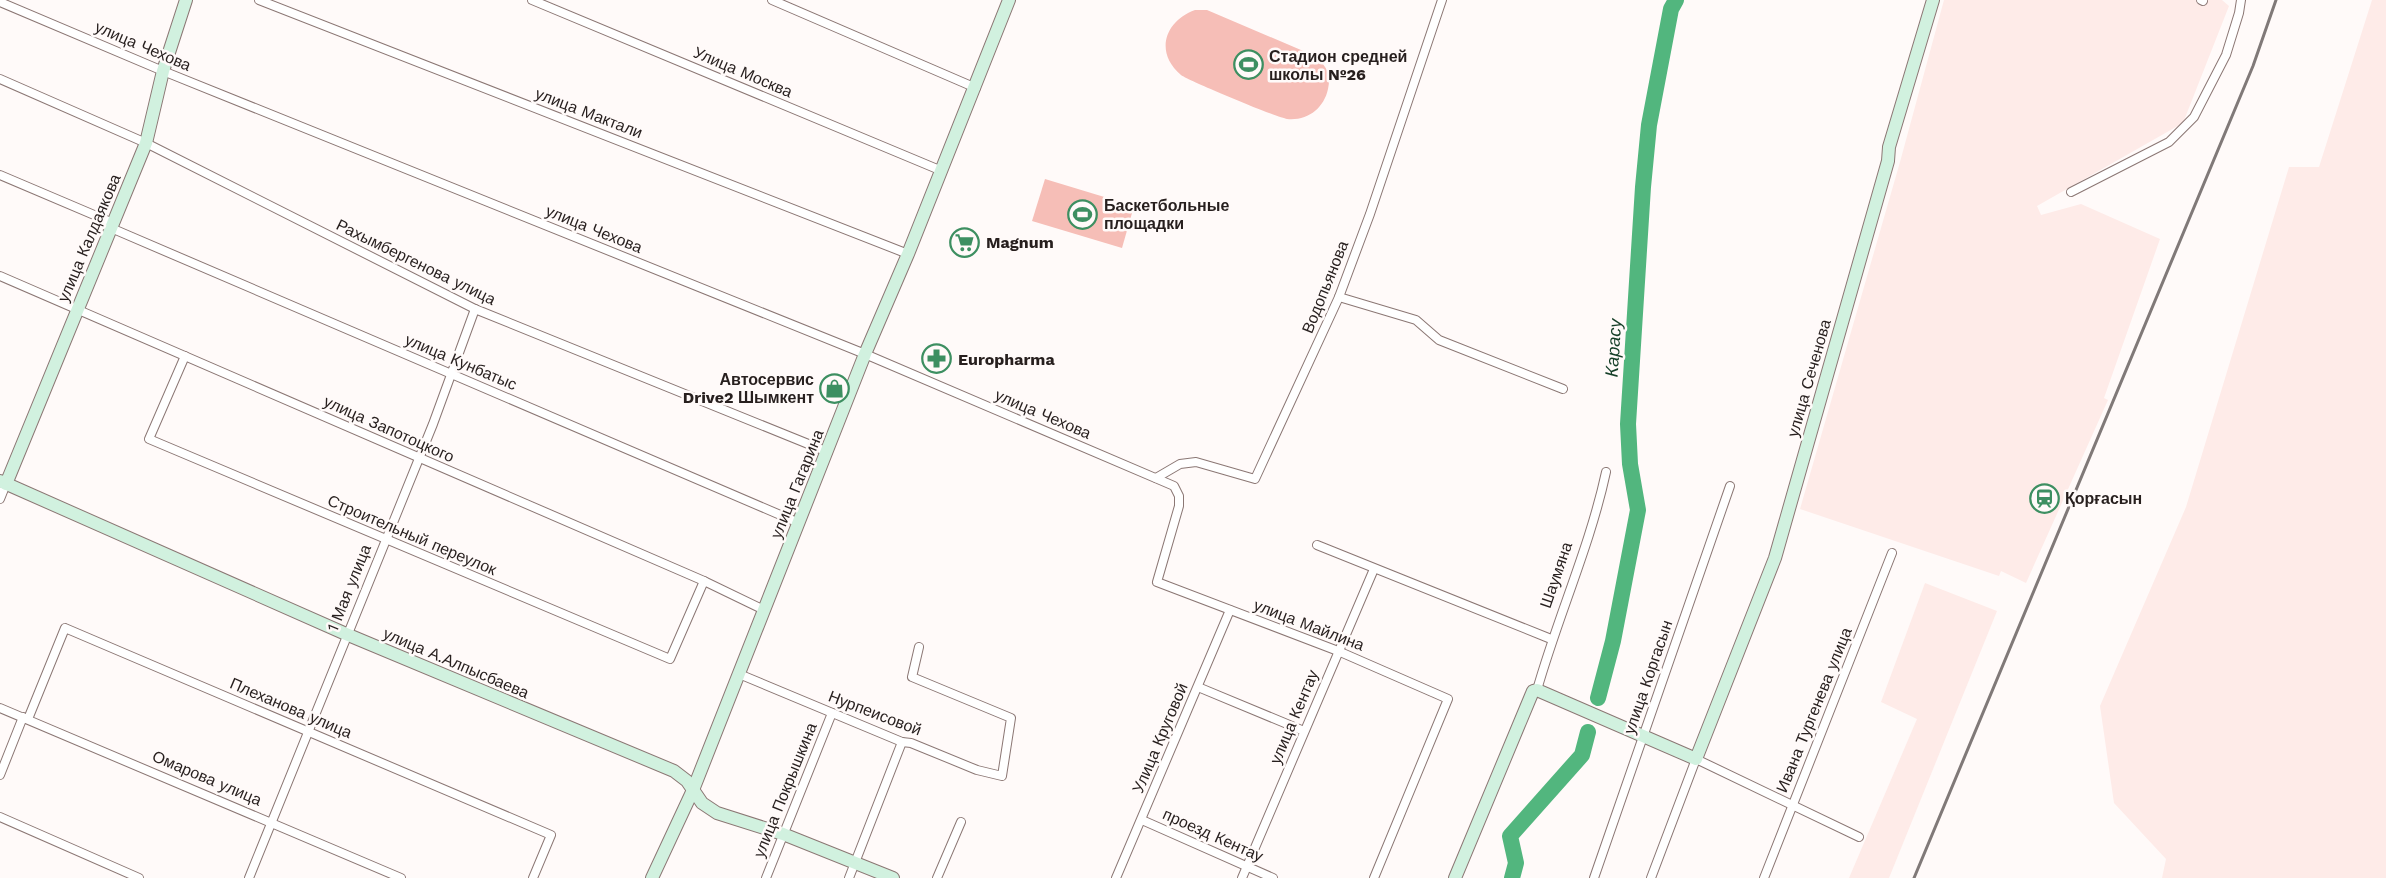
<svg xmlns="http://www.w3.org/2000/svg" width="2386" height="878" viewBox="0 0 2386 878" font-family="'Work Sans',sans-serif">
<rect width="100%" height="100%" fill="#fffaf9"/>
<g fill="#feebe8">
<polygon points="1944,0 2222,0 2229,6 2183,123 2037,206 2041,215 2081,204 2160,239 2104,398 2108,400 2026,583 2001,571 1999,576 1800,509 1900,162"/>
<polygon points="2372,0 2386,0 2386,878 2162,878 2166,859 2114,803 2100,706 2186,507 2289,167 2319,167"/>
<polygon points="1925,583 1997,611 1889,878 1849,878 1917,719 1881,702"/>
</g>
<g fill="#f6beb7">
<path d="M 1195,10 L 1207,10 L 1308,53 C 1324,62 1332,71 1328,89 C 1324,108 1308,121 1287,119 C 1278,118 1187,80 1181,75 C 1154,52 1165,21 1195,10 Z"/>
<polygon points="1045,179 1134,206 1122,248 1032,221"/>
</g>
<g fill="none" stroke-linecap="round" stroke-linejoin="round">
<g stroke="#52b67e" stroke-width="16">
<polyline points="1598,698 1613,641 1638,510 1630,464 1628,424 1643,187 1649,125 1671,9 1676,0"/>
<polyline points="1512,878 1516,863 1510,836 1582,755 1588,732"/>
</g>
<defs>
<g id="street">
<polyline points="259,0 908,254"/>
<polyline points="532,0 942,171"/>
<polyline points="772,0 976,88"/>
<polyline points="2201,0 2203,1"/>
<polyline points="0,2 163,71 865,354 1174,486 1179,496 1179,506 1157,582 1338,651 1448,699 1374,878"/>
<polyline points="0,79 146,143 475,309 828,452"/>
<polyline points="0,175 113,223"/>
<polyline points="2071,192 2169,142 2194,117 2226,55 2239,13 2241,0"/>
<polyline points="111,228 799,523"/>
<polyline points="0,276 704,581 764,610"/>
<polyline points="1339,297 1416,320 1439,340 1563,389"/>
<polyline points="185,356 149,439 670,659 704,581"/>
<polyline points="1156,478 1180,464 1196,462 1255,479 1339,297 1370,214 1442,0"/>
<polyline points="0,499 6,484"/>
<polyline points="1317,545 1551,639"/>
<polyline points="739,674 902,742 911,743 977,770 1002,776 1011,718 912,677 919,647"/>
<polyline points="1198,687 1304,731"/>
<path d="M 1537,690 C 1558,616 1590,546 1606,472"/>
<polyline points="0,708 401,878"/>
<polyline points="28,719 65,628 551,835 533,878"/>
<polyline points="0,775 23,717"/>
<polyline points="0,817 139,878"/>
<polyline points="1142,820 1273,878"/>
<polyline points="249,878 433,424 475,309"/>
<polyline points="766,878 832,713"/>
<polyline points="849,878 902,742"/>
<polyline points="937,878 961,822"/>
<polyline points="1116,878 1230,610"/>
<polyline points="1242,878 1374,569"/>
<polyline points="1594,878 1730,486"/>
<polyline points="1651,878 1696,759 1859,837"/>
<polyline points="1764,878 1892,553"/>
</g>
<g id="secondary">
<polyline points="0,481 346,634 674,771 687,781 702,803 717,813 783,834 893,878"/>
<polyline points="6,484 146,143 163,71 186,0"/>
<polyline points="652,878 693,790 865,354 908,254 1009,0"/>
<polyline points="1455,878 1533,691 1537,690 1696,759 1775,558 1888,161 1889,147 1933,0"/>
</g>
</defs>
<use href="#street" stroke="#8b7774" stroke-width="10"/>
<use href="#secondary" stroke="#8b7774" stroke-width="14"/>
<use href="#street" stroke="#fff" stroke-width="8"/>
<use href="#secondary" stroke="#d1f1df" stroke-width="12"/>
<polyline stroke="#807978" stroke-width="3" points="1914,878 2253,66 2276,0"/>
</g>
<defs>
<symbol id="stadium-ring" viewBox="-11 -11 22 22"><circle r="9.5" fill="#fffaf9" stroke="#3d8f61" stroke-width="1.5"/><path d="M0-5a6.5 5 0 1 0 0 10a6.5 5 0 1 0 0-10ZM-3.5-1.8h7v3.6h-7Z" fill="#3d8f61"/></symbol>
<symbol id="supermarket-ring" viewBox="-11 -11 22 22"><circle r="9.5" fill="#fffaf9" stroke="#3d8f61" stroke-width="1.5"/><path d="M-6-5.5h2.5l.6 2H6L4.5 2H-2.5L-4.4-4H-6ZM-1.5 3.2a1.3 1.3 0 1 0 .1 0ZM3 3.2a1.3 1.3 0 1 0 .1 0Z" fill="#3d8f61"/></symbol>
<symbol id="pharmacy-ring" viewBox="-11 -11 22 22"><circle r="9.5" fill="#fffaf9" stroke="#3d8f61" stroke-width="1.5"/><path d="M-2-6h4v4h4v4h-4v4h-4v-4h-4v-4h4Z" fill="#3d8f61"/></symbol>
<symbol id="shop-ring" viewBox="-11 -11 22 22"><circle r="9.5" fill="#fffaf9" stroke="#3d8f61" stroke-width="1.5"/><path d="M-5-2.5h2.3a2.7 3.5 0 0 1 5.4 0H5L5.5 6h-11ZM-1.5-2.5h3a1.5 2.3 0 0 0-3 0Z" fill="#3d8f61"/></symbol>
<symbol id="station-ring" viewBox="-11 -11 22 22"><circle r="9.5" fill="#fffaf9" stroke="#3d8f61" stroke-width="1.5"/><path d="M-3-6H3Q5-6 5-4V2Q5 4 3 4L4.5 6H3L1.5 4h-3L-3 6H-4.5L-3 4Q-5 4-5 2V-4Q-5-6-3-6ZM-3.5-4v3h7v-3ZM-3.5 1v1.5H-2V1ZM2 1v1.5H3.5V1Z" fill="#3d8f61"/></symbol>
</defs>
<g fill-rule="evenodd">
<use href="#stadium-ring" x="1232" y="48" width="33" height="33"/>
<use href="#stadium-ring" x="1066" y="198" width="33" height="33"/>
<use href="#supermarket-ring" x="948" y="226" width="33" height="33"/>
<use href="#pharmacy-ring" x="920" y="342" width="33" height="33"/>
<use href="#shop-ring" x="818" y="372" width="33" height="33"/>
<use href="#station-ring" x="2028" y="482" width="33" height="33"/>
</g>
<g text-anchor="middle" dominant-baseline="central" stroke-width="5" stroke-linejoin="round" paint-order="stroke">
<g font-size="16" fill="#271f1e" stroke="#fffaf9">
<text transform="translate(143 46) rotate(23)">улица Чехова</text>
<text transform="translate(743 72) rotate(23)">Улица Москва</text>
<text transform="translate(589 113) rotate(21)">улица Мактали</text>
<text transform="translate(594 229) rotate(22)">улица Чехова</text>
<text transform="translate(89 238) rotate(-67)">улица Калдаякова</text>
<text transform="translate(416 262) rotate(26)">Рахымбергенова улица</text>
<text transform="translate(1325 287) rotate(-68)">Водопьянова</text>
<text transform="translate(461 362) rotate(23)">улица Кунбатыс</text>
<text transform="translate(1809 378) rotate(-74)">улица Сеченова</text>
<text transform="translate(1043 414) rotate(23)">улица Чехова</text>
<text transform="translate(389 429) rotate(24)">улица Запотоцкого</text>
<text transform="translate(797 484) rotate(-68)">улица Гагарина</text>
<text transform="translate(412 535) rotate(23)">Строительный переулок</text>
<text transform="translate(1556 575) rotate(-71)">Шаумяна</text>
<text transform="translate(349 588) rotate(-68)">1 Мая улица</text>
<text transform="translate(1309 625) rotate(21)">улица Майлина</text>
<text transform="translate(456 663) rotate(23)">улица А.Алпысбаева</text>
<text transform="translate(1648 677) rotate(-71)">улица Коргасын</text>
<text transform="translate(291 708) rotate(23)">Плеханова улица</text>
<text transform="translate(1814 710) rotate(-68)">Ивана Тургенева улица</text>
<text transform="translate(875 713) rotate(21)">Нурпеисовой</text>
<text transform="translate(1294 717) rotate(-67)">улица Кентау</text>
<text transform="translate(1160 738) rotate(-67)">Улица Круговой</text>
<text transform="translate(207 778) rotate(23)">Омарова улица</text>
<text transform="translate(785 790) rotate(-68)">улица Покрышкина</text>
<text transform="translate(1213 835) rotate(24)">проезд Кентау</text>
</g>
<g font-size="16" font-weight="bold" fill="#271f1e" stroke="#fffaf9" text-anchor="start">
<text x="1269" y="56">Стадион средней<tspan x="1269" dy="18">школы №26</tspan></text>
<text x="1104" y="205">Баскетбольные<tspan x="1104" dy="18">площадки</tspan></text>
<text x="986" y="242">Magnum</text>
<text x="958" y="359">Europharma</text>
<text x="814" y="379" text-anchor="end">Автосервис<tspan x="814" dy="18">Drive2 Шымкент</tspan></text>
<text x="2065" y="498">Қорғасын</text>
</g>
<g font-size="18" font-style="italic" fill="#153f28" stroke="#fffaf9">
<text transform="translate(1613 348) rotate(-86)">Карасу</text>
</g>
</g>
</svg>
